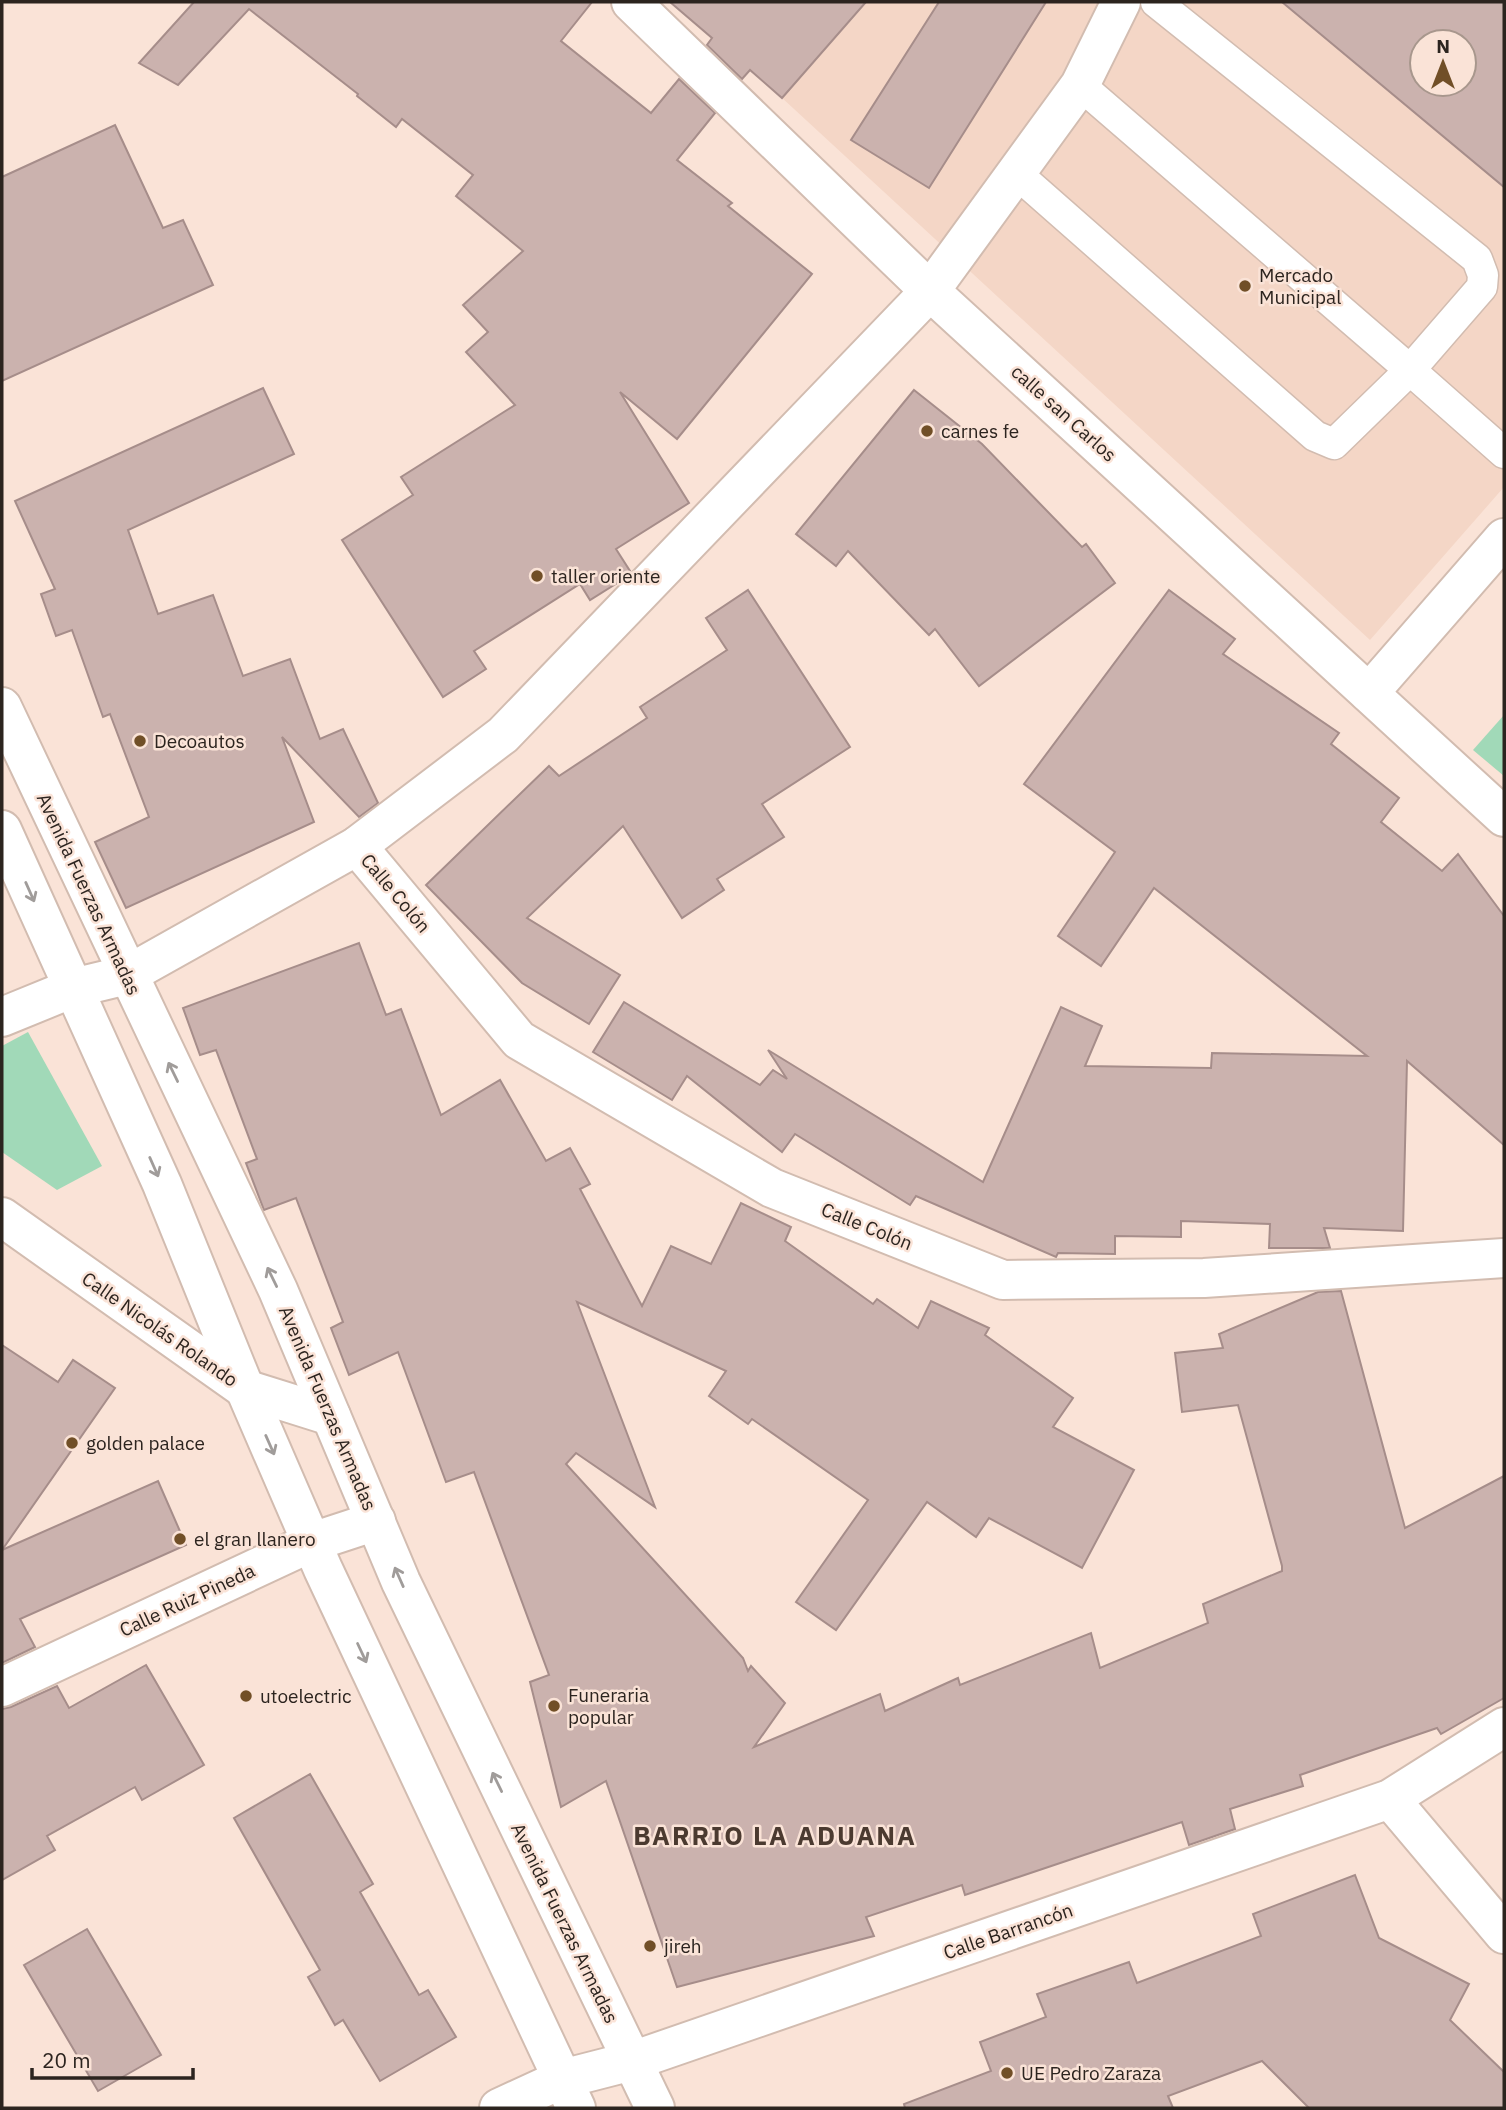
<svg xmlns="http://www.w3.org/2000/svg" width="1506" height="2110" viewBox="0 0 1506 2110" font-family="'IBM Plex Sans',sans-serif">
<rect width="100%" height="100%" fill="#fae3d7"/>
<path fill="#f4d6c6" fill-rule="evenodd" d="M 678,2 L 1504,2 L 1504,487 L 1370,640 ZM 1422,42 L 1464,42 L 1464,84 L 1422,84 Z"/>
<g fill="#a1d9b8">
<polygon points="1504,715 1504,776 1473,750"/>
<polygon points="28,1032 102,1166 57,1190 2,1152 2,1046"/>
</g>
<g fill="#cbb2ae" stroke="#a68d8a" stroke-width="2" fill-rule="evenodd">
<polygon points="194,2 592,2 561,41 651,113 679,79 715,113 677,160 732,203 728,206 812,274 677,439 620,392 689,503 616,549 630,571 622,580 590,600 580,584 474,651 486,669 443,697 342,540 413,495 401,477 515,405 466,352 488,332 463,305 523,251 456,196 473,175 402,119 396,127 357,96 358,94 249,9 178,85 139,63"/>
<polygon points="670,2 866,2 782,98 750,70 742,79 707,45 712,38"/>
<polygon points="939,2 1046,2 929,188 851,140"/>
<path d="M 1282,2 L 1504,2 L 1504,187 ZM 1422,42 L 1464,42 L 1464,84 L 1422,84 Z"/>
<polygon points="115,125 163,228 183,220 213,285 2,381 2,177"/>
<polygon points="263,388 294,454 128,530 158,614 213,595 243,676 290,659 320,739 343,729 378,803 359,817 282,737 314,822 126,908 95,842 149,817 110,714 103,717 72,630 56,636 41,594 55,589 15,501"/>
<polygon points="914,390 982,444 1082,547 1086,544 1115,583 979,686 935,629 929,635 848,551 836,566 796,534"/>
<polygon points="748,590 850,747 762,804 784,837 717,879 724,890 682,918 623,826 527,918 620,975 589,1024 522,983 426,885 549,766 559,776 647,718 640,707 727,650 706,618"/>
<polygon points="1169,590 1235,639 1223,654 1339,733 1331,744 1399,798 1381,822 1442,871 1458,854 1504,916 1504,1145 1407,1061 1403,1231 1324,1228 1330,1248 1269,1248 1270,1224 1181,1221 1181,1237 1115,1236 1115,1254 1058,1253 1056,1257 916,1196 910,1205 795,1134 782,1152 687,1076 672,1100 593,1052 624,1002 760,1085 773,1070 787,1079 768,1050 983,1182 1061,1007 1102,1026 1085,1066 1211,1068 1212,1053 1367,1056 1154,888 1101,966 1058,936 1115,852 1024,784"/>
<polygon points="359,943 386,1015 401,1009 441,1115 500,1080 546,1161 570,1148 590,1184 580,1189 642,1306 671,1246 711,1264 741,1203 791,1227 785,1241 873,1304 877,1299 918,1328 931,1301 989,1328 985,1335 1073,1398 1053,1427 1134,1470 1082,1568 989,1518 976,1537 927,1502 836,1630 796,1602 868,1500 752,1419 748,1424 709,1396 726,1371 577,1302 655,1507 576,1453 566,1464 743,1658 748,1671 751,1666 785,1703 754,1747 880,1694 885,1711 958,1678 960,1685 1091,1633 1100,1668 1208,1623 1203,1604 1282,1571 1282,1566 1238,1405 1182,1412 1175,1353 1223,1348 1219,1334 1318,1292 1341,1291 1405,1528 1504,1476 1504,1698 1441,1734 1437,1728 1300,1775 1303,1786 1230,1809 1235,1829 1189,1845 1182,1822 965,1895 962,1885 866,1917 874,1936 677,1987 606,1781 561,1807 530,1682 549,1675 474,1472 446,1482 398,1352 349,1375 331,1328 343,1322 296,1198 264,1210 246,1163 257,1159 216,1050 200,1055 183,1008"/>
<polygon points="2,1345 58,1382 73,1360 115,1388 2,1550"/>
<polygon points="158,1481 186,1545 20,1619 35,1647 2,1663 2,1550"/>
<polygon points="146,1665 204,1765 142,1800 135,1787 47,1836 55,1850 2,1880 2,1709 11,1707 57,1686 69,1708"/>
<polygon points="310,1774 373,1884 360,1892 419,1995 428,1990 456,2037 380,2081 343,2020 335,2025 308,1977 320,1970 234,1818"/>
<polygon points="1355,1875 1379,1938 1469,1984 1450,2020 1504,2072 1504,2108 1309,2108 1262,2061 1168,2096 1173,2108 905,2108 904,2104 991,2071 980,2042 1046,2017 1037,1994 1129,1962 1137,1983 1261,1936 1253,1914"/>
<polygon points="87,1929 161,2055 98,2091 24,1965"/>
</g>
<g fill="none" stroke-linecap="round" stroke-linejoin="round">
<defs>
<g id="service">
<polyline points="1080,85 1410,370 1482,287 1483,275 1477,259 1156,2"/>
<polyline points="1016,173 1315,436 1334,444 1410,370 1504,453"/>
</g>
<g id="minor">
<polyline points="631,2 930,291 1504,817"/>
<polyline points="1369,693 1504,538"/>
<polyline points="357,846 519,1040 772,1188 1003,1280 1204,1278 1504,1258"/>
<polyline points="2,1017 73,988 127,975 357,846 503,735 930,291 1080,85 1121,2"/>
<polyline points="2,1217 245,1389 331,1416"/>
<polyline points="2,1687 312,1542 376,1521"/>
<polyline points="1390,1799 1504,1934"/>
<polyline points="499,2108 562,2079 632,2061 1390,1799 1504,1727"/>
</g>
<g id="tertiary">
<polyline points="2,707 278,1290 401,1582 655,2108"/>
<polyline points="2,830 162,1184 245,1389 323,1569 576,2108"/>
</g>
</defs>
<use href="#service" stroke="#d2bcb0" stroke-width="33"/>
<use href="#minor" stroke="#d2bcb0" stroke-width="42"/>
<use href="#tertiary" stroke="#d2bcb0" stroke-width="42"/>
<use href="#service" stroke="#fff" stroke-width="30"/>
<use href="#minor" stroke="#fff" stroke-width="38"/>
<use href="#tertiary" stroke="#fff" stroke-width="38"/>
</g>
<defs><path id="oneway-shaft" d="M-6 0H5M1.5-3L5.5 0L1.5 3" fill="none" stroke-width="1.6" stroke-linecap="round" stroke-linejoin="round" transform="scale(1.75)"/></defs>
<g stroke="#a09c9a">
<use href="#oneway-shaft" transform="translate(30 892) rotate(66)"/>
<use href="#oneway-shaft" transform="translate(173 1072) rotate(-116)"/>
<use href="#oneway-shaft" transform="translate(154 1167) rotate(66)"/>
<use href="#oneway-shaft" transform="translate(272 1277) rotate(-116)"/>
<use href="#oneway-shaft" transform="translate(270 1445) rotate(66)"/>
<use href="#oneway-shaft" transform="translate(399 1577) rotate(-114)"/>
<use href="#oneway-shaft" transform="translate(362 1653) rotate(65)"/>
<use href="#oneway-shaft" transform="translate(497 1782) rotate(-116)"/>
</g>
<g fill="#714f27" stroke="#fae3d7" stroke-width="2.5">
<circle cx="1245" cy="286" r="7"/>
<circle cx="927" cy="431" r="7"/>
<circle cx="537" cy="576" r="7"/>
<circle cx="140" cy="741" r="7"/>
<circle cx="72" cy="1443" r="7"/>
<circle cx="180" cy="1539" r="7"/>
<circle cx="246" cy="1696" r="7"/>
<circle cx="554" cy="1706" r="7"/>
<circle cx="650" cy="1946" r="7"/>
<circle cx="1007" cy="2073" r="7"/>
</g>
<g text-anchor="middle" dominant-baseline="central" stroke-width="5" stroke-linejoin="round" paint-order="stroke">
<g font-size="19" fill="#2c241f" stroke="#fae3d7" text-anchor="start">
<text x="1259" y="275">Mercado<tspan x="1259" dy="22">Municipal</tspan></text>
<text x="941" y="431">carnes fe</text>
<text x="551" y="576">taller oriente</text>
<text x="154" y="741">Decoautos</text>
<text x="86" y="1443">golden palace</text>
<text x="194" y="1539">el gran llanero</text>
<text x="568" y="1695">Funeraria<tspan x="568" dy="22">popular</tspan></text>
<text x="260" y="1696">utoelectric</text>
<text x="664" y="1946">jireh</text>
<text x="1021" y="2073">UE Pedro Zaraza</text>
</g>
<g font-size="19" fill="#2c241f" stroke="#fae3d7">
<text transform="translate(1064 413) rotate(42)">calle san Carlos</text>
<text transform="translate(396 893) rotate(50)">Calle Colón</text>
<text transform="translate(89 894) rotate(65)">Avenida Fuerzas Armadas</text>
<text transform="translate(867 1226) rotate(22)">Calle Colón</text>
<text transform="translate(160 1329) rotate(35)">Calle Nicolás Rolando</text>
<text transform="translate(328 1408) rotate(67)">Avenida Fuerzas Armadas</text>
<text transform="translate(187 1600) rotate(-25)">Calle Ruiz Pineda</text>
<text transform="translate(565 1923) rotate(64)">Avenida Fuerzas Armadas</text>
<text transform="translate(1008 1931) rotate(-19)">Calle Barrancón</text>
</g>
<g font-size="26" font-weight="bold" letter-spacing="2" fill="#4b3a30" stroke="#fae3d7">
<text x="775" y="1835">BARRIO LA ADUANA</text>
</g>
</g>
<rect width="1506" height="2110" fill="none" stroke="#2c241f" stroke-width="7"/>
<g transform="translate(1443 63)"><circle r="33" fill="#fae3d7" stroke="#a8978d" stroke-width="2"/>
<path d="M0-5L12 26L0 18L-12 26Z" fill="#714f27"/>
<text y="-10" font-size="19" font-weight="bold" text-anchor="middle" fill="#2c241f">N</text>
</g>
<path d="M32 2068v10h161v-10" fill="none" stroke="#2c241f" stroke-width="3.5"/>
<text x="42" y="2068" font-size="21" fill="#2c241f" stroke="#fae3d7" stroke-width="5" paint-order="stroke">20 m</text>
</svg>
